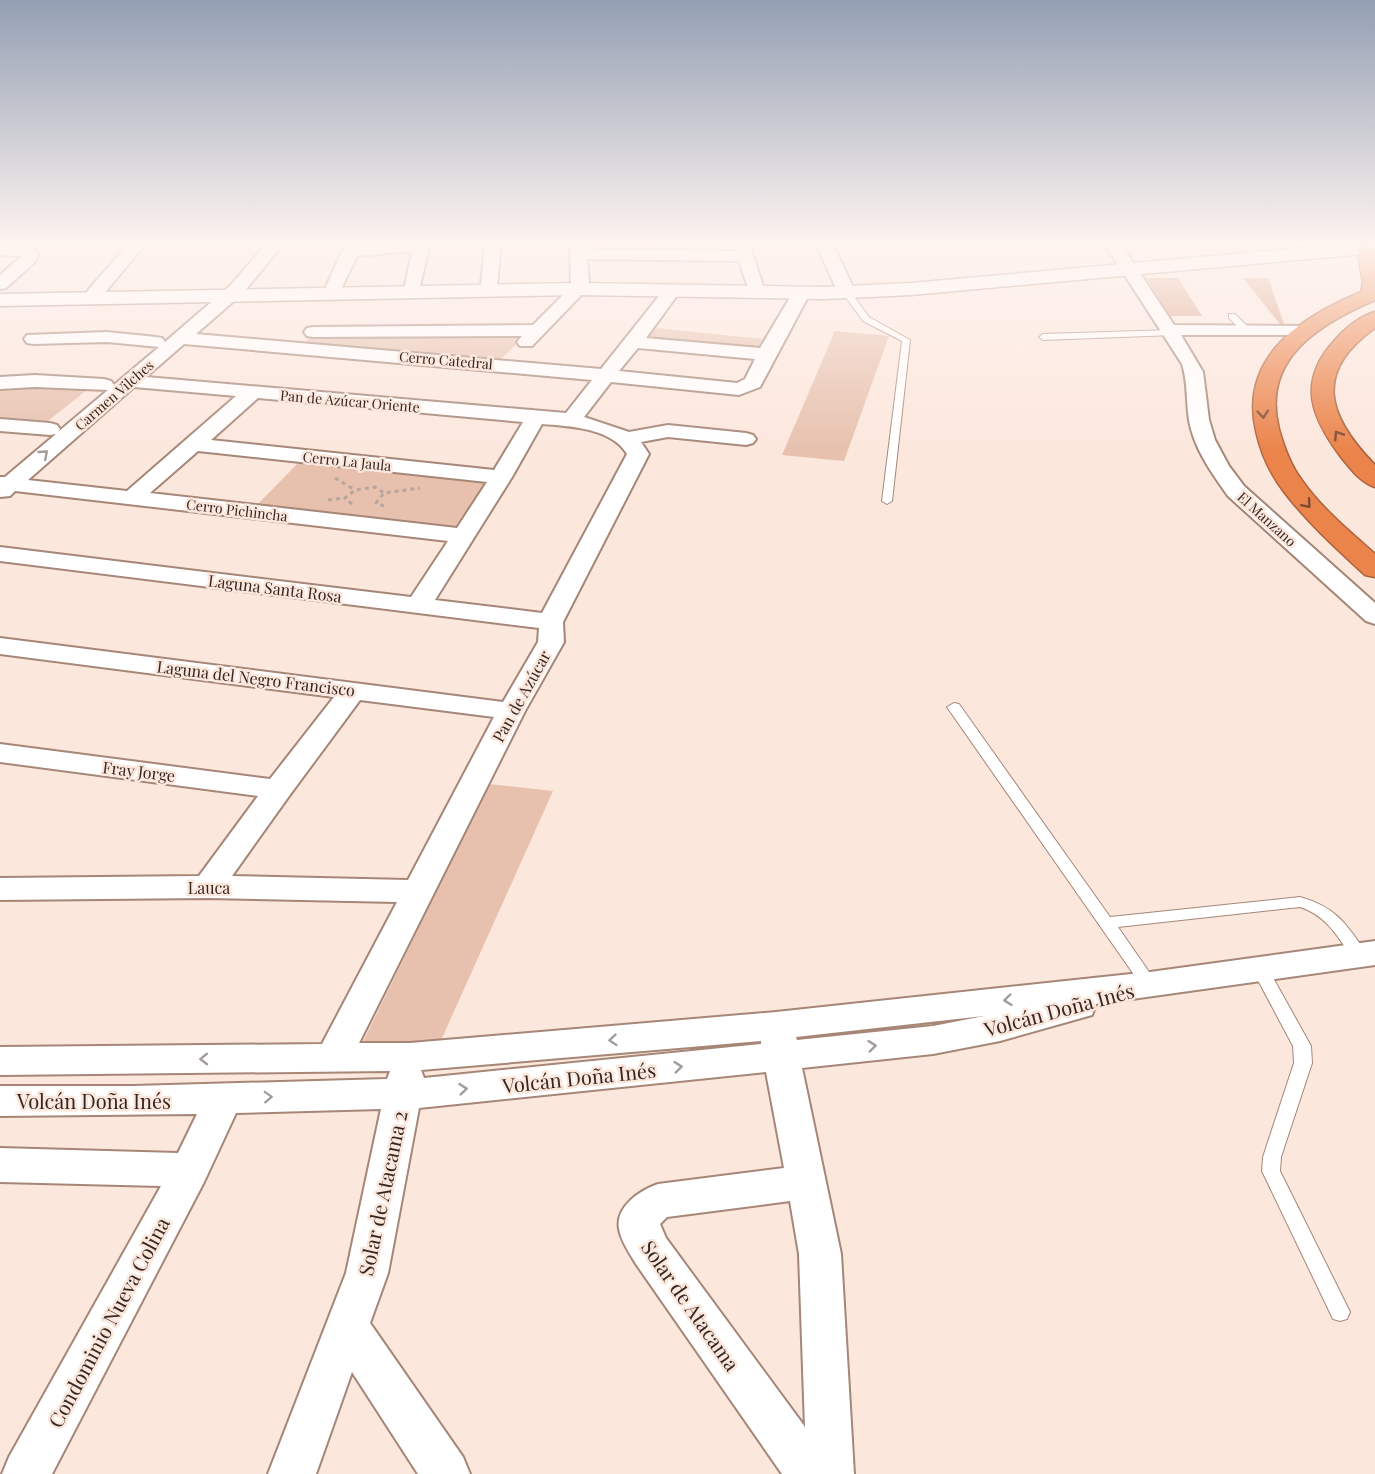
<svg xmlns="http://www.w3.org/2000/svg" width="1375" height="1474" viewBox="0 0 1375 1474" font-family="'Playfair Display',serif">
<rect width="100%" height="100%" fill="#fce7dd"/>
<g fill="#e7c1ae">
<polygon points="656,328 762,339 757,350 647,339"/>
<polygon points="835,331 889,336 844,461 782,455"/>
<polygon points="525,336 501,359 305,342 310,337"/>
<polygon points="0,384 87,390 44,424 0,421"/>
<polygon points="301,460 491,480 458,531 254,508"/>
<polygon points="489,784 553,791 438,1047 360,1048"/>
</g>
<g fill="#d9a185">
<polygon points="1146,278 1178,278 1202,316 1170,316"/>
<polygon points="1243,278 1268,278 1284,324 1280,324"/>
</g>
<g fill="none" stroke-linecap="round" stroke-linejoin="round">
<defs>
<g id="lane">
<polygon points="844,291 850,291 869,317 910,340 892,501 887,504 882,501 902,341 863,321 843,293"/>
<polygon points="1229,314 1235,314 1248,327 1248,331 1242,331 1229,318"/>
<polygon points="1171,330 1174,331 1174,335 1043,340 1039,337 1043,334"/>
<path d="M 954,703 L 959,704 L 1110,917 L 1300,897 C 1335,907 1345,922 1365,951 L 1367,955 L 1365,959 L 1359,961 L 1353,959 C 1338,937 1327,916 1300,907 L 1118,927 L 1158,985 L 1156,989 L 1150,991 L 1144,989 L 947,707 Z"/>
<polygon points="1260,963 1266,965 1311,1046 1312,1063 1281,1157 1280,1171 1350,1312 1347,1319 1340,1321 1333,1319 1262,1171 1263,1157 1294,1063 1293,1046 1252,969 1254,965"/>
</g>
<g id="street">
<polygon points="129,243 149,243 142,248 102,296 90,296 87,292 90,288"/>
<path d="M 267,243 L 284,243 L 243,293 L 196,334 L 601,369 L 667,286 L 679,286 L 681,290 L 646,338 L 760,348 L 795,289 L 807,289 L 810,293 L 760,387 L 739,395 L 611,382 L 584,417 L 629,432 L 668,425 L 746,433 L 753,435 L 756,439 L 753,443 L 746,445 L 668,437 L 641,442 L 649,454 L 563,622 L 564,642 L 525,711 L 359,1043 L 410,1043 L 776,1012 L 1150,972 L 1375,941 L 1375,965 L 1096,1004 L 1092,1015 L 1000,1041 L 933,1054 L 802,1068 L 841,1254 L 854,1474 L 782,1474 L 636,1264 C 630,1254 621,1241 619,1229 C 615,1206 641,1190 658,1184 L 784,1168 L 766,1072 L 419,1108 L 388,1273 L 370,1323 L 463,1457 L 470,1474 L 418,1474 L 352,1372 L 316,1474 L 268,1474 L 346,1273 L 381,1109 L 236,1113 L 204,1182 L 52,1474 L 2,1474 L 9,1457 L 161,1186 L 0,1182 L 0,1148 L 178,1153 L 197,1114 L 0,1116 L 0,1086 L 133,1086 L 387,1079 L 390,1071 L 0,1075 L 0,1047 L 322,1044 L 397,902 L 208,898 L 0,900 L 0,878 L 199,876 L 258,796 L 0,762 L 0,744 L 270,779 L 334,697 L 0,654 L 0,638 L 503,702 L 538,642 L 539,628 L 0,561 L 0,547 L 411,597 L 448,541 L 15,491 L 10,496 L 0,497 L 0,477 L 5,477 L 56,434 L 50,435 L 0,431 L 0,419 L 50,423 L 57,425 L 60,429 L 58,432 L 108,390 L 35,387 L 0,389 L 0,377 L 35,375 L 104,379 L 111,381 L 114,385 L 159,347 L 107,342 L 33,344 L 27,343 L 24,339 L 27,335 L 107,332 L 156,337 L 162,338 L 165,342 L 231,285 ZM 184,344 L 592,380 L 566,413 L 146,377 ZM 638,348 L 755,359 L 745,379 L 737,383 L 619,371 ZM 134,387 L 236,396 L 127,491 L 28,480 ZM 258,398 L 523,422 L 494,470 L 211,440 ZM 542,424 C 569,426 612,428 627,454 L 542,613 L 435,600 L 512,477 ZM 198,451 L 487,482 L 457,528 L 150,493 ZM 360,700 L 494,717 L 408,880 L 232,876 L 289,796 ZM 984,1016 L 933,1026 L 797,1040 L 796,1037 ZM 761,1041 L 761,1044 L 424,1078 L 421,1070 ZM 790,1201 L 799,1254 L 805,1427 L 666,1238 L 660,1224 L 667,1217 Z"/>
<polygon points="394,243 430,243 419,290 413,291 405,286 412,251 357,256 340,291 328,291 326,287 342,251 353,246"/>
<polygon points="485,243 501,243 497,285 489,290 481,285"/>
<polygon points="570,243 586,243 586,249 736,251 733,243 749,243 763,286 755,291 749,290 739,261 587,259 589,283 587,289 532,346 520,346 517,342 522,336 313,337 307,336 304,332 307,328 313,327 533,325 571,287"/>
<polygon points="816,243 832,243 856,293 853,297 841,297 838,293"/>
<path d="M 1104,243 L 1120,243 L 1174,325 L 1311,326 L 1314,330 L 1311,334 L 1305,335 L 1181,335 L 1203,372 L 1209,420 L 1215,440 L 1229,466 L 1244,486 L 1375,603 L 1375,624 L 1366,621 L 1228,496 C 1212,473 1194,449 1189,420 C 1186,401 1188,383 1182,364 Z"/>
<path d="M 0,245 C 13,245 29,243 38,254 L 35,262 L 6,288 L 0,289 L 0,275 L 22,256 L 0,255 Z"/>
</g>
<polygon id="secondary" points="1356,243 1375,243 1375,253 911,295 825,299 579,295 0,306 0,294 579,283 825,287 911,283"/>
<g id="highway">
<path d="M 1369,243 L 1375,248 L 1375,300 C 1319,324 1261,359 1279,429 C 1284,447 1290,464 1301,479 C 1321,508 1349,531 1375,554 L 1375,577 L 1365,575 C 1337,549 1308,523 1285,493 C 1270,474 1261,454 1256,431 C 1239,357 1301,317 1361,292 L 1363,283 L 1357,248 L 1359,244 Z"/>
<path d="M 1375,312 L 1375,328 C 1313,372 1327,416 1375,465 L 1375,487 C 1361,483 1350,468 1341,457 C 1311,417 1297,382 1334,341 C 1344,329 1360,316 1375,312 Z"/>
</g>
</defs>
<use href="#lane" stroke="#a58677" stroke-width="2"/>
<use href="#street" stroke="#a58677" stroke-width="4"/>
<use href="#secondary" stroke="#a58677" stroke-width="3"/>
<use href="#highway" stroke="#ab633c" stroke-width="3"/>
<g stroke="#b8a59d" stroke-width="3" stroke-dasharray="4 4" stroke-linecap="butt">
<polyline points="335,478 355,490"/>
<polyline points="328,500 345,498"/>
<polyline points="352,504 345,498 355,490 375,487 384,493"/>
<polyline points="384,506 376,503 384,493 420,488"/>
</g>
<use href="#lane" fill="#fff" fill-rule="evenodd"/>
<use href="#street" fill="#fff" fill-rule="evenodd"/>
<use href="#secondary" fill="#fff" fill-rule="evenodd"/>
<use href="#highway" fill="#eb844b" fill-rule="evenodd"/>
</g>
<defs><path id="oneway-chevron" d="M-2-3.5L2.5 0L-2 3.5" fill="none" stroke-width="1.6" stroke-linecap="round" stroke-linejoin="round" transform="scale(1.5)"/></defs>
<g stroke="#7d4c32">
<use href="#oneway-chevron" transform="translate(1263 414) rotate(85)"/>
<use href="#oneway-chevron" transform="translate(1338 435) rotate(-123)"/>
<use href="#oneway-chevron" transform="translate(1307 504) rotate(49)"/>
</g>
<g stroke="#a49e9b">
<use href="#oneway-chevron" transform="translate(44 454) rotate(-41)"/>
<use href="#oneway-chevron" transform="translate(1008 1000) rotate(174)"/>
<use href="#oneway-chevron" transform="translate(613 1040) rotate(175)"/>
<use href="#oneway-chevron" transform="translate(872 1046) rotate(-6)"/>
<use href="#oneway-chevron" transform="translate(204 1059) rotate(179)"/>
<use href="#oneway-chevron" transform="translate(678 1067) rotate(-6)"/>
<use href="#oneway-chevron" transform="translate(463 1089) rotate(-6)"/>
<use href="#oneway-chevron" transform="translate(268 1097) rotate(-2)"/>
</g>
<linearGradient id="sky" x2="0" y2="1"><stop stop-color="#939fb3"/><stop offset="0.54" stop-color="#fef4f0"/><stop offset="1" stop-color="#fef4f0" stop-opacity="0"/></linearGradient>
<rect width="1375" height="450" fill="url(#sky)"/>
<g text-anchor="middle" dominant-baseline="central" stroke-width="5" stroke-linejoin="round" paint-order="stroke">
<g font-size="14" fill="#342721" stroke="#fce7dd">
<text transform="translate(446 360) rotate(5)">Cerro Catedral</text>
<text transform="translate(114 395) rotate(-41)">Carmen Vilches</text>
<text transform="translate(350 401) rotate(5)">Pan de Azúcar Oriente</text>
<text transform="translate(347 461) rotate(6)">Cerro La Jaula</text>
<text transform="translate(237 510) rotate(7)">Cerro Pichincha</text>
<text transform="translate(1267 519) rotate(42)">El Manzano</text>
</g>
<g font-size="16" fill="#342721" stroke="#fce7dd">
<text transform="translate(275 588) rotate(7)">Laguna Santa Rosa</text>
<text transform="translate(256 678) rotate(7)">Laguna del Negro Francisco</text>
<text transform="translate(521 696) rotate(-61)">Pan de Azúcar</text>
<text transform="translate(139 771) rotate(7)">Fray Jorge</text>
<text x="209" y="887">Lauca</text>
</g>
<g font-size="20" fill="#342721" stroke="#fce7dd">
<text transform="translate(1059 1009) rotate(-15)">Volcán Doña Inés</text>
<text transform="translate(579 1077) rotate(-6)">Volcán Doña Inés</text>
<text x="94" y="1100">Volcán Doña Inés</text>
<text transform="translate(382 1193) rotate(-78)">Solar de Atacama 2</text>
<text transform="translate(691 1305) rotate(55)">Solar de Atacama</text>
<text transform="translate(108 1322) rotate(-62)">Condominio Nueva Colina</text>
</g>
</g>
</svg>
